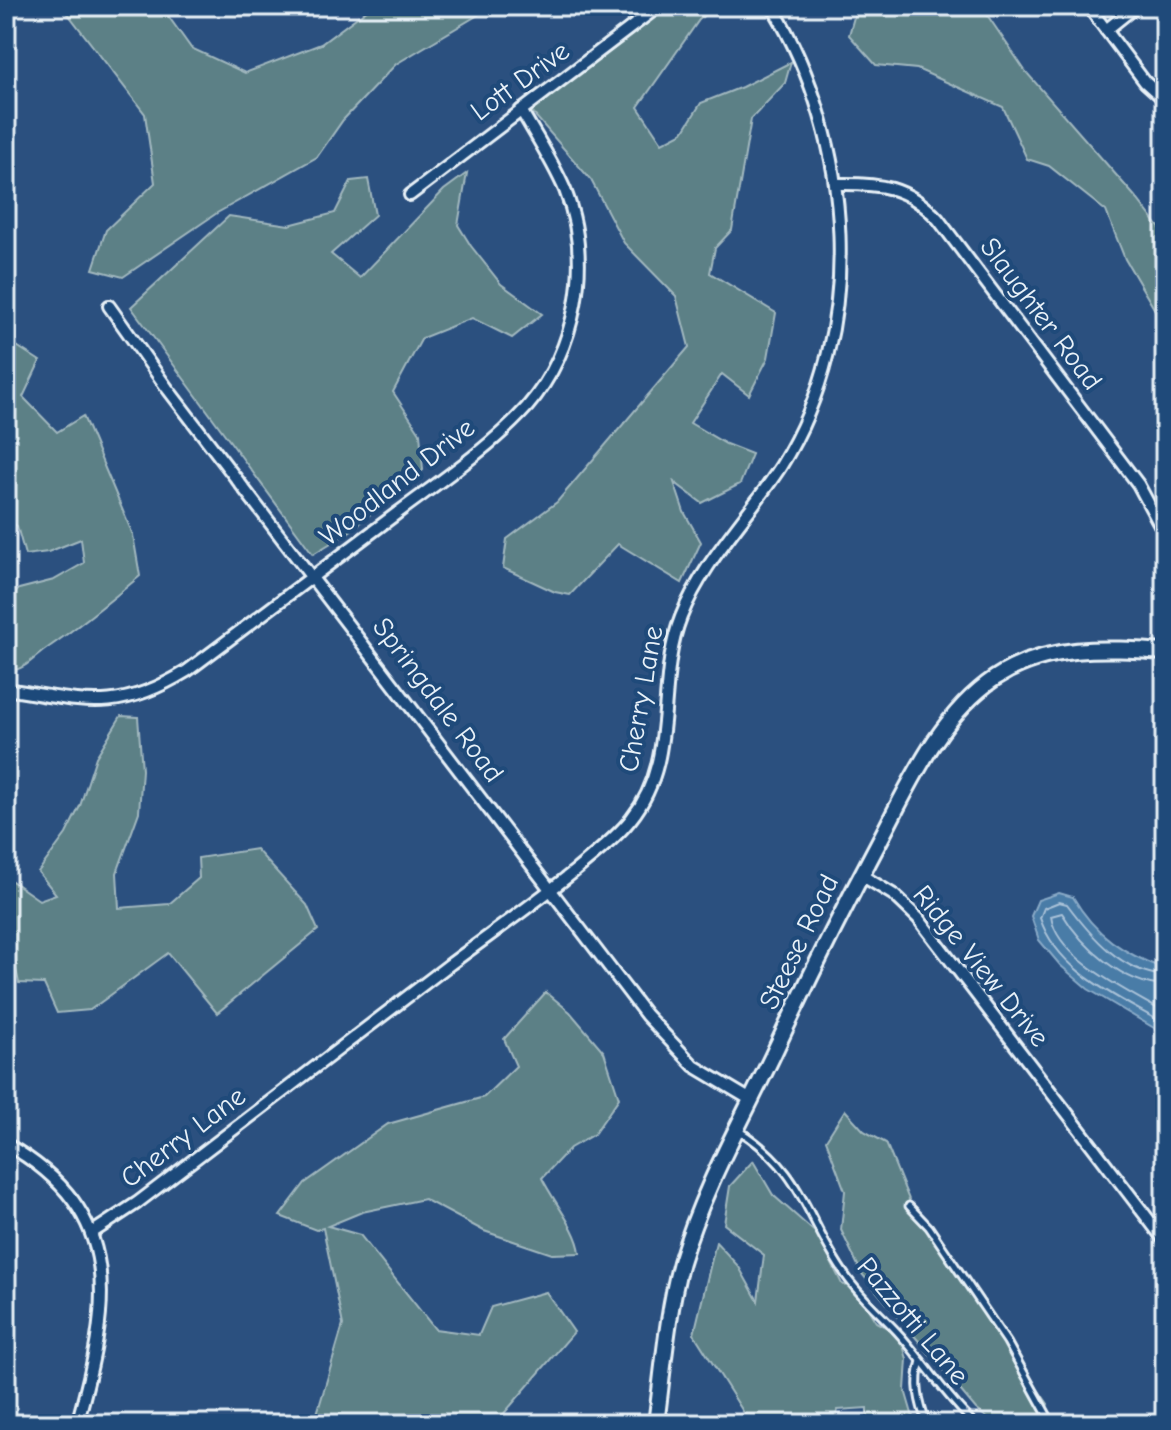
<svg xmlns="http://www.w3.org/2000/svg" width="1171" height="1430" viewBox="0 0 1171 1430" font-family="'Comic Neue',sans-serif">
<rect width="100%" height="100%" fill="#2b507f"/>
<filter id="ink" filterUnits="userSpaceOnUse"><feTurbulence type="fractalNoise" baseFrequency=".0125" numOctaves="2"/><feDisplacementMap in="SourceGraphic" scale="16" xChannelSelector="R" yChannelSelector="G"/><feConvolveMatrix kernelMatrix="1 2 1 2 8 2 1 2 1" color-interpolation-filters="sRGB"/></filter>
<g filter="url(#ink)">
<g fill="#5b8086" stroke="#a2b8bf" stroke-width="2">
<polygon points="62,6 161,6 191,48 245,73 321,44 372,6 493,6 396,64 343,120 317,157 217,213 123,277 93,269 106,230 155,183 145,114"/>
<polygon points="671,6 714,6 699,20 638,107 662,143 683,132 701,103 742,87 791,62 785,83 751,119 732,230 715,248 710,273 776,313 768,358 749,395 722,374 690,423 726,444 752,454 740,484 702,503 674,482 684,512 701,542 682,583 618,544 570,595 555,592 503,568 507,539 557,502 689,347 676,296 624,243 591,180 531,111"/>
<polygon points="857,6 981,6 1026,72 1138,200 1165,235 1165,327 1125,259 1106,211 1049,166 1027,159 1003,107 917,69 876,65 849,35"/>
<polygon points="467,173 458,225 471,246 501,284 542,314 512,338 472,318 422,338 393,392 420,433 423,470 349,532 313,554 131,307 229,216 289,225 335,213 351,181 368,179 375,215 331,254 360,278 444,190"/>
<path d="M 6,339 L 40,361 L 23,397 L 57,432 L 83,416 L 133,535 L 140,576 C 110,601 81,625 49,647 C 31,659 30,667 6,673 L 6,603 L 19,589 L 54,580 L 84,563 L 81,539 L 48,552 L 25,555 L 17,526 L 6,518 Z"/>
<polygon points="121,716 138,717 142,770 139,812 117,873 119,908 169,904 199,878 198,858 256,849 307,905 318,930 217,1013 168,953 90,1010 57,1013 44,984 19,983 6,924 6,877 39,900 56,894 38,872 66,834 80,806 96,757"/>
<path d="M 546,992 L 570,1012 L 604,1052 L 619,1098 L 594,1134 L 570,1148 L 542,1178 C 553,1201 578,1230 580,1253 L 552,1254 L 484,1231 L 424,1199 L 362,1212 L 328,1226 L 360,1235 L 435,1329 L 479,1335 L 491,1307 L 546,1292 L 574,1332 L 495,1424 L 314,1424 L 343,1325 L 323,1228 L 316,1230 L 280,1216 L 305,1183 L 388,1124 L 484,1097 L 516,1066 L 504,1039 Z"/>
<polygon points="845,1110 864,1131 886,1143 914,1212 1048,1404 1041,1424 995,1424 976,1409 862,1274 841,1230 845,1191 826,1140"/>
<polygon points="753,1161 773,1195 817,1234 842,1284 856,1290 876,1322 900,1335 907,1359 905,1390 915,1424 867,1424 867,1408 838,1410 834,1424 751,1424 694,1334 716,1242 739,1267 758,1301 764,1255 724,1224 730,1186"/>
</g>
<path fill="#4a7ba7" stroke="#89aac7" stroke-width="2" d="M 1059,893 L 1073,897 C 1095,935 1124,954 1165,969 L 1165,1040 L 1154,1028 L 1088,989 L 1060,965 L 1039,940 L 1031,916 L 1038,900 Z"/>
<g fill="none" stroke-linecap="round" stroke-linejoin="round">
<g stroke="#a9c2d8" stroke-width="2">
<path d="M 1165,976 C 1121,972 1091,936 1067,904 L 1059,902 L 1044,908 L 1040,918 C 1057,970 1114,995 1159,1021 L 1165,1028"/>
<path d="M 1165,986 C 1123,984 1082,947 1062,913 L 1051,916 C 1056,959 1132,993 1165,1013"/>
</g>
<defs>
<g id="lane">
<path d="M 738,1130 C 805,1172 805,1218 846,1276 C 861,1298 882,1315 900,1335 C 926,1364 946,1397 975,1424"/>
<polyline points="909,1206 929,1227 1007,1342 1052,1424"/>
<path d="M 921,1361 C 914,1383 919,1403 927,1424"/>
</g>
<g id="street">
<polyline points="1088,6 1145,82 1165,100"/>
<polyline points="1106,30 1136,6"/>
<path d="M 836,184 C 879,183 907,186 938,219 L 1138,484 L 1165,534"/>
<polyline points="410,195 659,6"/>
<polyline points="109,306 167,388 646,1015 694,1066 751,1100"/>
<path d="M 6,689 C 84,701 115,715 187,671 C 257,619 326,566 396,514 C 440,481 490,448 527,407 C 577,349 593,261 565,190 C 553,162 536,136 521,110"/>
<polyline points="861,875 894,895 918,918 1165,1241"/>
<path d="M 6,1144 C 128,1213 109,1308 77,1424"/>
<path d="M 93,1232 L 137,1203 C 241,1124 345,1044 449,965 C 492,933 535,903 576,870 C 595,854 616,838 631,819 C 679,759 655,683 681,617 C 703,561 749,516 781,466 C 867,328 854,142 772,6"/>
</g>
<path id="secondary" d="M 656,1424 C 663,1371 667,1314 681,1262 C 702,1191 740,1124 772,1057 C 806,984 842,911 880,840 C 910,783 940,715 995,678 C 1047,644 1105,648 1165,652"/>
</defs>
<use href="#lane" stroke="#e8f1f8" stroke-width="11"/>
<use href="#street" stroke="#e8f1f8" stroke-width="16"/>
<use href="#secondary" stroke="#e8f1f8" stroke-width="20"/>
<use href="#lane" stroke="#1f4a7a" stroke-width="5"/>
<use href="#street" stroke="#1f4a7a" stroke-width="10"/>
<use href="#secondary" stroke="#1f4a7a" stroke-width="14"/>
</g>
</g>
<g text-anchor="middle" dominant-baseline="central" stroke-width="8" stroke-linejoin="round" paint-order="stroke">
<g font-size="28" fill="#e8f1f8" stroke="#1f4a7a">
<text transform="translate(520 81) rotate(-36)">Lott Drive</text>
<text transform="translate(1041 314) rotate(53)">Slaughter Road</text>
<text transform="translate(397 482) rotate(-38)">Woodland Drive</text>
<text transform="translate(641 699) rotate(-80)">Cherry Lane</text>
<text transform="translate(438 700) rotate(53)">Springdale Road</text>
<text transform="translate(799 942) rotate(-64)">Steese Road</text>
<text transform="translate(981 966) rotate(51)">Ridge View Drive</text>
<text transform="translate(183 1137) rotate(-37)">Cherry Lane</text>
<text transform="translate(913 1321) rotate(50)">Pazzotti Lane</text>
</g>
</g>
<rect width="1171" height="1430" fill="none" stroke="#1f4a7a" stroke-width="32"/>
<rect x="16" y="16" width="1139" height="1398" fill="none" stroke="#e8f1f8" stroke-width="3" filter="url(#ink)"/>
</svg>
